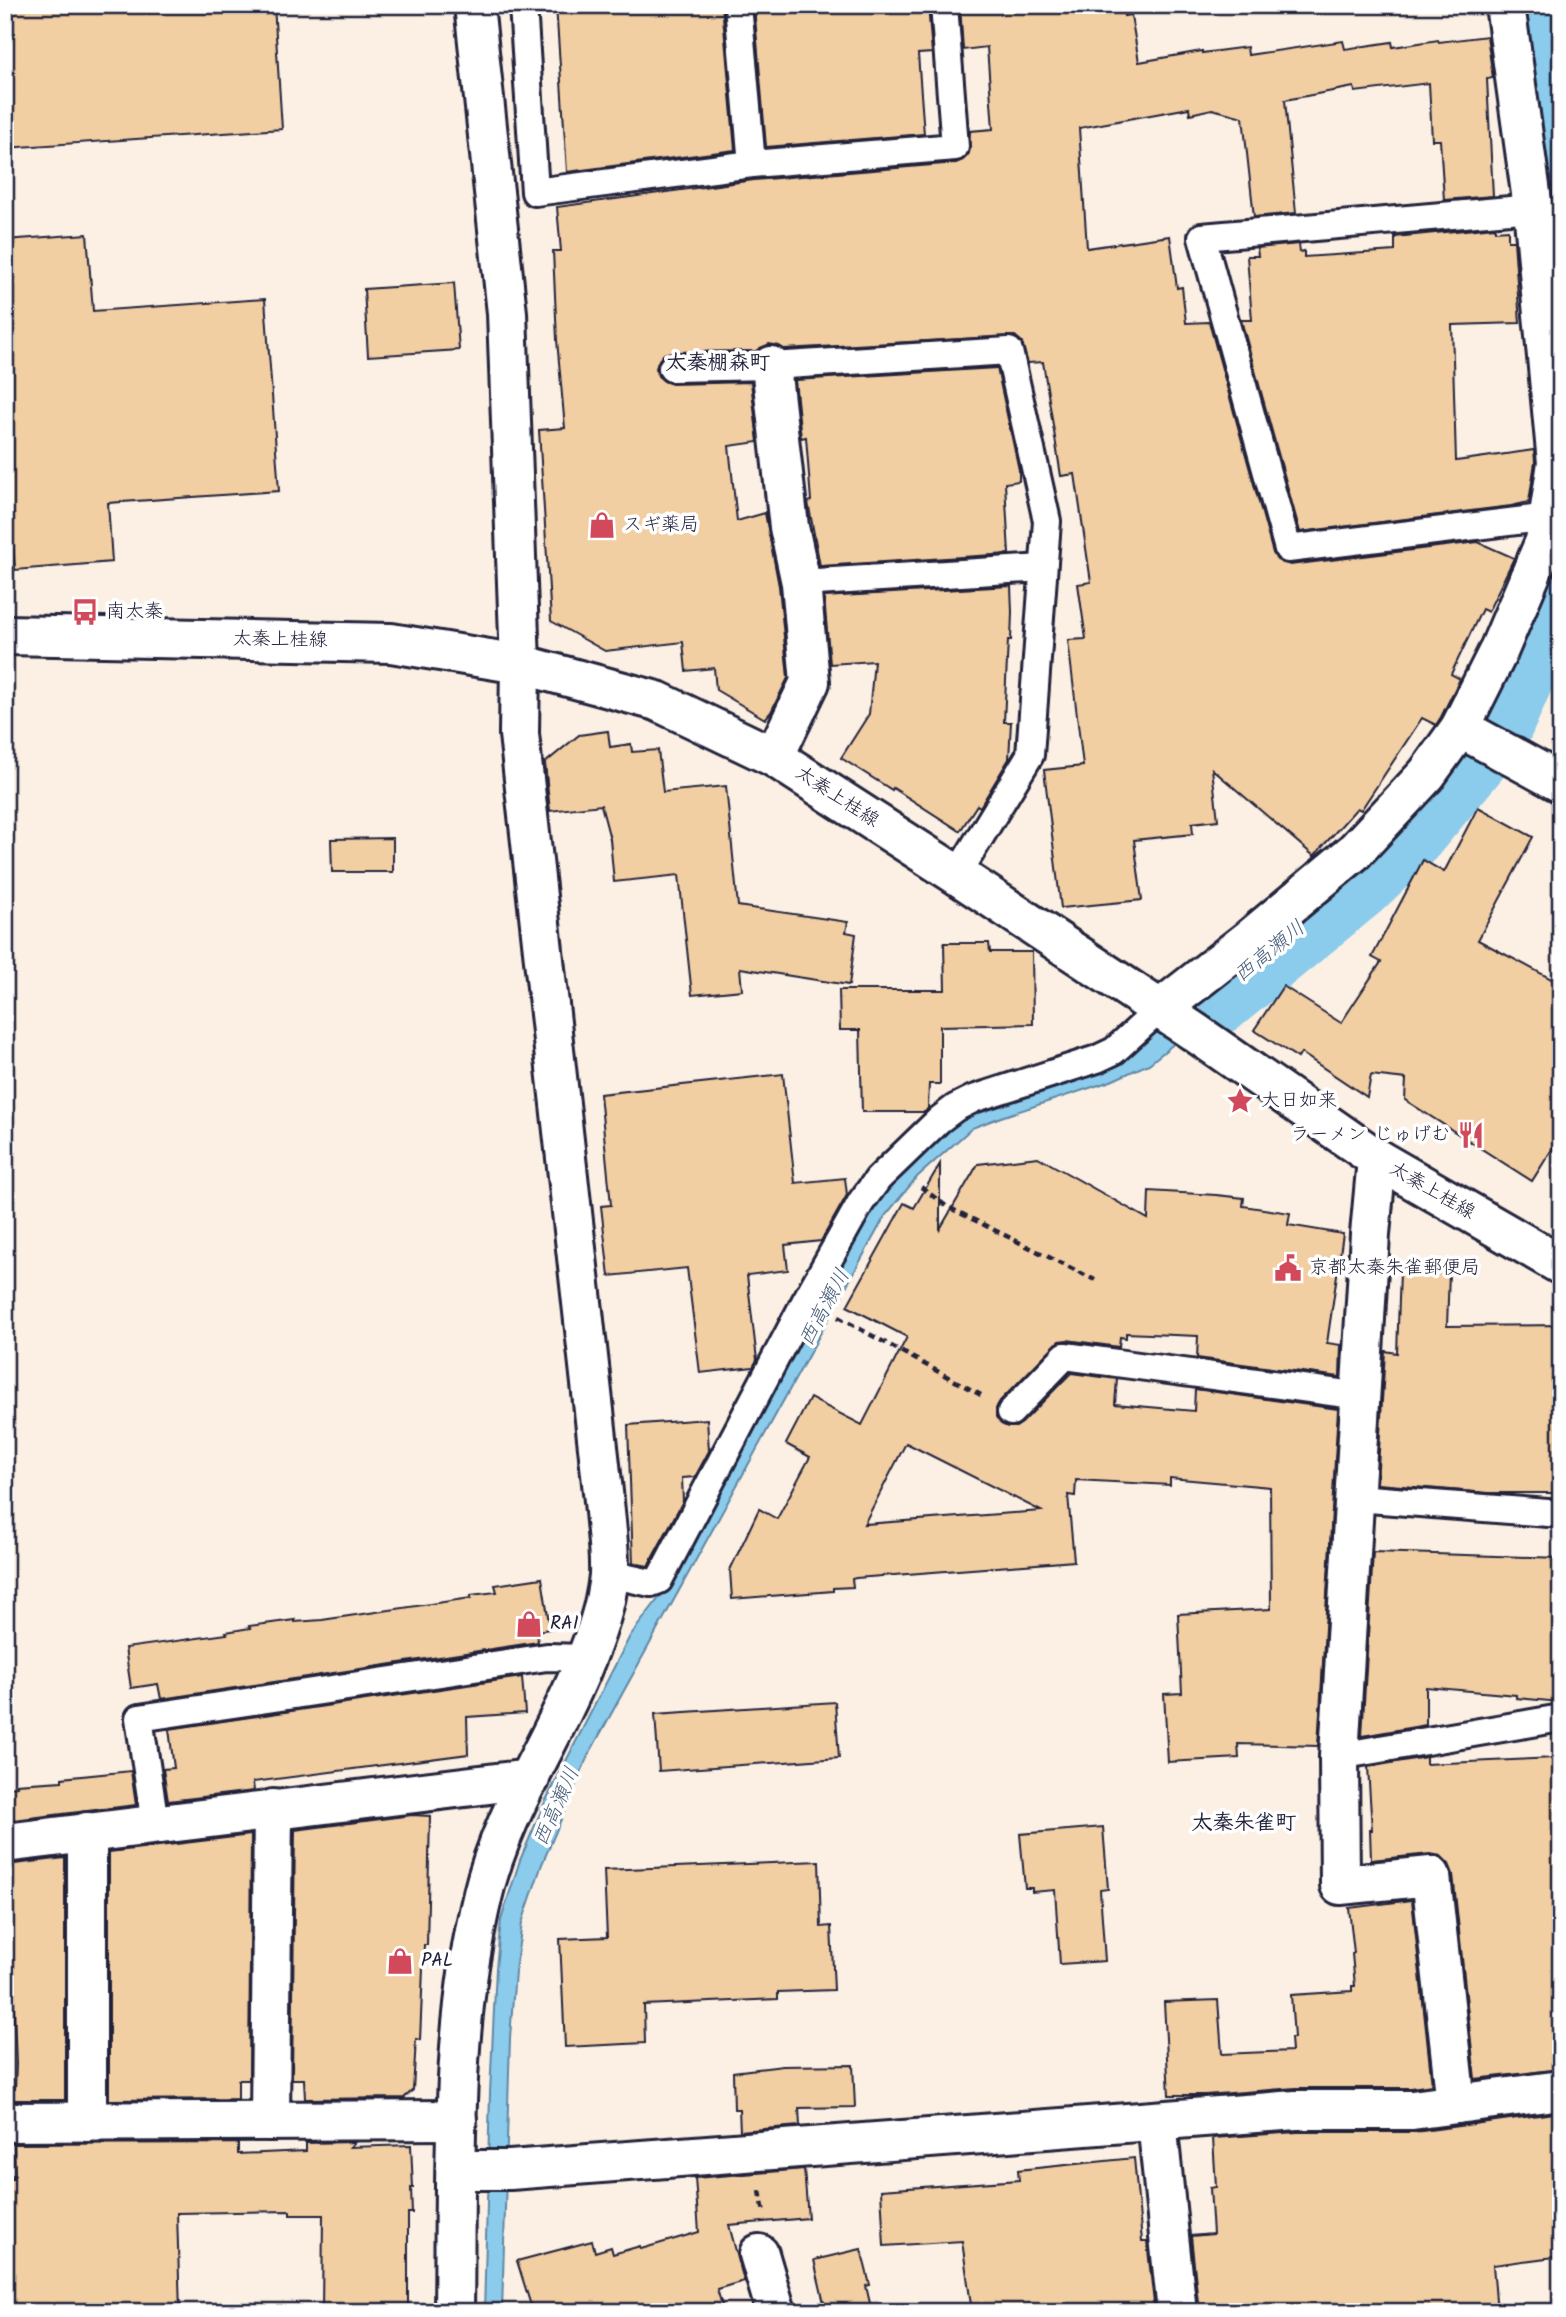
<svg xmlns="http://www.w3.org/2000/svg" width="1566" height="2317" viewBox="0 0 1566 2317" font-family="Kalam,'Klee One',sans-serif">
<rect width="100%" height="100%" fill="#fbf0e3"/>
<filter id="ink" filterUnits="userSpaceOnUse"><feTurbulence type="fractalNoise" baseFrequency=".0143" numOctaves="2"/><feDisplacementMap in="SourceGraphic" scale="14" xChannelSelector="R" yChannelSelector="G"/><feConvolveMatrix kernelMatrix="1 2 1 2 8 2 1 2 1" color-interpolation-filters="sRGB"/></filter>
<g filter="url(#ink)">
<polygon fill="#8bcbec" stroke="#6187a5" stroke-width="2" points="1297,918 1309,934 1149,1064 1111,1081 1001,1117 972,1128 917,1177 885,1216 588,1756 542,1864 522,1923 515,1971 510,2038 502,2312 484,2312 490,2093 496,1968 501,1920 520,1860 545,1802 630,1636 662,1594 821,1297 873,1207 907,1165 937,1138 968,1117 1130,1054"/>
<g fill="none" stroke-linecap="round" stroke-linejoin="round">
<g stroke="#8bcbec" stroke-width="79">
<polyline points="1533,5 1561,189"/>
<polyline points="1217,995 1355,882 1403,836 1491,730 1518,668 1548,607 1561,566"/>
</g>
</g>
<g fill="#f2cea3" stroke="#22223b" stroke-width="2" fill-rule="evenodd">
<polygon points="5,5 274,5 282,129 5,148"/>
<polygon points="556,5 722,5 735,150 567,172"/>
<polygon points="754,5 928,5 932,53 918,54 924,134 766,147"/>
<polygon points="960,5 1122,5 1124,16 1131,15 1139,62 1202,51 1202,53 1247,47 1248,55 1343,41 1345,49 1392,42 1393,47 1438,40 1439,42 1487,36 1493,78 1487,79 1493,196 1444,200 1440,140 1432,140 1429,83 1355,92 1354,87 1285,100 1296,213 1254,217 1243,117 1212,109 1190,114 1189,108 1079,128 1087,248 1170,236 1177,288 1182,287 1186,323 1209,322 1273,553 1277,560 1290,565 1478,542 1514,558 1488,612 1482,609 1451,674 1460,679 1441,717 1436,725 1422,718 1361,810 1357,808 1314,856 1212,769 1218,820 1192,823 1193,834 1134,840 1142,900 1061,908 1044,770 1083,766 1068,640 1086,639 1078,584 1091,582 1075,474 1061,476 1043,362 1028,363 1021,341 1015,336 784,349 779,346 769,344 756,351 672,352 664,354 659,360 656,368 658,376 664,381 672,384 751,382 758,442 729,446 737,521 765,513 779,586 788,678 771,712 765,719 716,690 714,668 686,671 683,642 605,651 551,621 539,430 565,428 557,340 553,251 561,251 557,207 754,180 956,163 963,160 969,153 970,131 993,129 987,47 963,50"/>
<polygon points="1495,227 1495,231 1508,230 1508,241 1514,241 1520,323 1452,325 1456,461 1534,450 1535,462 1529,502 1511,506 1300,532 1241,320 1252,320 1247,256 1258,256 1257,248 1299,244 1300,252 1304,251 1304,257 1395,251 1395,237"/>
<polygon points="87,234 93,311 265,299 279,491 108,503 112,562 15,570 10,503 5,503 5,240"/>
<polygon points="454,283 459,350 368,356 364,289"/>
<polygon points="997,368 1019,470 1019,481 1005,483 1009,554 820,566 808,502 811,501 806,437 801,438 795,380"/>
<polygon points="1011,586 1012,612 1011,640 1008,640 1004,722 1011,722 1009,759 980,807 977,805 960,831 893,788 892,790 841,758 869,714 874,661 830,664 824,597"/>
<polygon points="608,731 610,747 631,744 632,752 658,750 663,792 726,786 738,906 848,922 846,932 856,934 849,985 740,968 742,990 692,995 679,875 614,882 610,839 601,805 550,811 545,763 579,735"/>
<polygon points="1478,807 1533,837 1478,940 1561,984 1561,1135 1532,1181 1405,1100 1406,1079 1371,1075 1367,1097 1301,1053 1298,1058 1254,1030 1283,986 1341,1023 1381,962 1372,957 1423,860 1444,872"/>
<polygon points="393,838 393,872 332,872 331,839"/>
<polygon points="944,943 989,943 990,952 1032,952 1033,1024 940,1026 940,1084 929,1084 928,1108 925,1112 862,1112 860,1030 840,1030 839,990 945,990"/>
<polygon points="783,1074 795,1183 845,1178 847,1195 821,1241 785,1245 788,1270 747,1275 757,1360 753,1367 700,1373 687,1268 609,1276 601,1206 611,1205 600,1094"/>
<path d="M 1038,1157 L 1148,1219 L 1149,1191 L 1216,1195 L 1244,1198 L 1243,1206 L 1290,1213 L 1288,1225 L 1343,1234 L 1327,1343 L 1341,1345 L 1340,1377 L 1197,1358 L 1198,1336 L 1126,1333 L 1126,1338 L 1120,1337 L 1119,1347 L 1067,1340 L 1059,1341 L 1000,1401 L 996,1409 L 996,1417 L 1001,1424 L 1008,1427 L 1016,1427 L 1022,1423 L 1071,1373 L 1117,1379 L 1115,1404 L 1194,1411 L 1195,1389 L 1338,1409 L 1318,1746 L 1238,1744 L 1239,1758 L 1168,1762 L 1164,1694 L 1182,1693 L 1178,1614 L 1271,1609 L 1270,1487 L 1170,1478 L 1170,1485 L 1076,1480 L 1075,1496 L 1068,1495 L 1074,1561 L 856,1578 L 852,1579 L 853,1587 L 833,1588 L 833,1591 L 732,1599 L 730,1570 L 759,1509 L 777,1519 L 810,1457 L 786,1444 L 810,1398 L 862,1425 L 907,1337 L 847,1306 L 904,1203 L 914,1208 L 940,1164 L 940,1229 L 978,1164 ZM 906,1443 L 1041,1511 L 864,1524 Z"/>
<polygon points="1400,1272 1449,1273 1447,1326 1561,1325 1561,1493 1489,1493 1377,1484 1385,1351 1397,1353"/>
<polygon points="707,1419 709,1451 695,1477 682,1478 683,1501 648,1566 633,1563 628,1425"/>
<polygon points="1373,1552 1561,1558 1561,1702 1516,1698 1516,1695 1426,1687 1426,1725 1362,1736"/>
<polygon points="542,1578 550,1629 536,1631 538,1642 161,1699 158,1684 131,1688 125,1648 227,1634 226,1632 250,1628 249,1626 295,1620 295,1622 322,1620 471,1598 471,1595 497,1592 495,1585"/>
<polygon points="522,1677 525,1713 467,1717 468,1754 253,1782 254,1791 168,1801 163,1769 174,1768 169,1729"/>
<polygon points="835,1702 839,1758 659,1771 655,1714"/>
<polygon points="1426,1757 1426,1764 1555,1758 1561,1821 1561,2069 1475,2079 1453,1874 1449,1864 1441,1856 1430,1854 1371,1860 1370,1830 1372,1830 1368,1767"/>
<polygon points="131,1771 136,1805 5,1821 5,1788 17,1786 16,1784 62,1781 62,1778"/>
<polygon points="412,1815 430,1816 427,1945 424,1945 420,2040 416,2039 413,2090 404,2098 305,2099 304,2079 292,2079 295,1830"/>
<polygon points="1103,1827 1108,1889 1100,1890 1105,1961 1060,1964 1055,1890 1032,1892 1032,1888 1025,1888 1020,1834"/>
<polygon points="251,1835 249,2080 238,2080 238,2099 109,2100 109,1852"/>
<polygon points="65,1858 65,2100 12,2100 12,2089 15,2089 16,2064 10,1914 7,1914 6,1865"/>
<polygon points="819,1861 821,1927 831,1926 834,1990 778,1992 778,1999 644,2005 645,2043 565,2047 560,1939 607,1937 604,1870"/>
<polygon points="1412,1900 1432,2085 1411,2088 1296,2088 1205,2095 1169,2095 1164,2002 1218,2000 1222,2054 1292,2051 1291,2038 1294,2038 1291,1995 1352,1991 1352,1986 1355,1986 1352,1954 1354,1953 1349,1908"/>
<polygon points="853,2065 855,2107 799,2108 800,2126 740,2131 739,2109 734,2109 733,2072 783,2066"/>
<polygon points="1561,2112 1561,2256 1493,2265 1497,2312 1199,2312 1191,2236 1213,2234 1210,2188 1216,2187 1213,2138 1297,2132 1415,2132"/>
<polygon points="355,2142 350,2147 411,2145 413,2188 411,2188 412,2213 408,2213 408,2312 322,2312 323,2215 290,2215 290,2211 177,2213 180,2312 5,2312 5,2179 13,2179 13,2175 15,2175 14,2144 238,2143 238,2154 306,2151 306,2143"/>
<polygon points="1134,2158 1142,2241 1147,2241 1155,2312 972,2312 962,2241 884,2246 881,2190 1019,2180 1018,2170"/>
<polygon points="804,2169 808,2218 729,2225 744,2281 717,2289 724,2312 533,2312 517,2261 592,2241 595,2252 611,2247 613,2254 640,2246 641,2249 699,2232 695,2178"/>
<polygon points="861,2249 870,2285 866,2286 872,2312 826,2312 814,2260"/>
</g>
<g fill="none" stroke-linecap="round" stroke-linejoin="round">
<defs>
<g id="service">
<polyline points="523,5 535,192 752,164 955,147 944,5"/>
<polyline points="738,5 752,164"/>
<polyline points="1533,208 1202,237 1288,549 1549,517"/>
<polyline points="672,368 771,366 1009,351 1047,521 1030,755 957,875"/>
<polyline points="801,583 1043,568"/>
<polyline points="1011,1412 1065,1356 1361,1396"/>
<polyline points="1356,1498 1561,1514"/>
<polyline points="609,1574 651,1583 659,1580 806,1300 861,1202 878,1179 939,1120 955,1108 973,1099 1097,1059 1114,1051 1159,1010"/>
<polyline points="1339,1756 1561,1718"/>
<polyline points="155,1823 139,1718 547,1657 586,1658"/>
</g>
<g id="minor">
<polyline points="771,366 789,527 801,583 810,682 774,757"/>
<polyline points="1460,728 1561,783"/>
<polyline points="1159,1010 1251,938 1354,852 1427,774 1460,728 1498,652 1545,541 1557,463 1533,208 1505,5"/>
<polyline points="1377,1159 1370,1234 1339,1756 1340,1885 1431,1876 1456,2104"/>
<polyline points="5,1843 530,1779"/>
<polyline points="270,2121 273,1809"/>
<polyline points="5,2122 457,2120"/>
<polyline points="87,2122 87,1832"/>
<polyline points="1157,2122 1177,2312"/>
<polyline points="456,2170 510,2170 1296,2110 1412,2110 1561,2090"/>
<polyline points="759,2254 776,2312"/>
</g>
<path id="tertiary" d="M 454,2312 C 456,2173 450,2030 483,1894 C 502,1814 552,1742 583,1666 C 595,1637 606,1607 609,1575 C 610,1551 606,1525 604,1501 L 519,734 L 520,664 L 507,313 L 474,5"/>
<polyline id="secondary" points="5,635 391,643 520,664 657,701 774,757 957,875 1193,1031 1377,1159 1561,1265"/>
</defs>
<use href="#service" stroke="#22223b" stroke-width="32"/>
<use href="#minor" stroke="#22223b" stroke-width="44"/>
<use href="#tertiary" stroke="#22223b" stroke-width="44"/>
<use href="#secondary" stroke="#22223b" stroke-width="44"/>
<g stroke="#22223b" stroke-width="4.5" stroke-dasharray="7 5" stroke-linecap="butt">
<polyline points="921,1187 946,1206 1095,1280"/>
<polyline points="838,1317 981,1395"/>
<polyline points="760,2191 764,2213"/>
</g>
<use href="#service" stroke="#fff" stroke-width="26"/>
<use href="#minor" stroke="#fff" stroke-width="38"/>
<use href="#tertiary" stroke="#fff" stroke-width="38"/>
<use href="#secondary" stroke="#fff" stroke-width="38"/>
</g>
</g>
<defs>
<symbol id="shop-bare" viewBox="-9 -9 18 18"><path d="M-5-2.5h2.3a2.7 3.5 0 0 1 5.4 0H5L5.5 6h-11ZM-1.5-2.5h3a1.5 2.3 0 0 0-3 0Z" fill="#d1495b" stroke="#fff" stroke-width="2.5" paint-order="stroke"/></symbol>
<symbol id="bus-bare" viewBox="-9 -9 18 18"><path d="M-5-6H5V4H4V6H2V4H-2V6H-4V4H-5ZM-3.5-4V0h7V-4ZM-3.5 1.2v1.5H-2V1.2ZM2 1.2v1.5H3.5V1.2Z" fill="#d1495b" stroke="#fff" stroke-width="2.5" paint-order="stroke"/></symbol>
<symbol id="sight-bare" viewBox="-9 -9 18 18"><path d="M0-6L1.8-2.2L6-1.7L2.9 1.2L3.7 5.4L0 3.3L-3.7 5.4L-2.9 1.2L-6-1.7L-1.8-2.2Z" fill="#d1495b" stroke="#fff" stroke-width="2.5" paint-order="stroke"/></symbol>
<symbol id="restaurant-bare" viewBox="-9 -9 18 18"><path d="M-5-6h1v4h1v-4h1v4h1v-4h1v5L-1.5 .5V6h-2V.5L-5-1ZM5-6V6H3V1.5H1.5Q1.5-4 5-6Z" fill="#d1495b" stroke="#fff" stroke-width="2.5" paint-order="stroke"/></symbol>
<symbol id="civic-bare" viewBox="-9 -9 18 18"><path d="M-.6-6.5H3V-4.5H.6V-3L4-1V1h2V6H-6V1h2V-1L-.6-3ZM-1.2 2.5V6h2.4V2.5Z" fill="#d1495b" stroke="#fff" stroke-width="2.5" paint-order="stroke"/></symbol>
</defs>
<g fill-rule="evenodd">
<use href="#shop-bare" x="583" y="506" width="38" height="38"/>
<use href="#bus-bare" x="66" y="593" width="38" height="38"/>
<use href="#sight-bare" x="1221" y="1082" width="38" height="38"/>
<use href="#restaurant-bare" x="1452" y="1116" width="38" height="38"/>
<use href="#civic-bare" x="1269" y="1249" width="38" height="38"/>
<use href="#shop-bare" x="510" y="1605" width="38" height="38"/>
<use href="#shop-bare" x="381" y="1942" width="38" height="38"/>
</g>
<g text-anchor="middle" dominant-baseline="central" stroke-width="7" stroke-linejoin="round" paint-order="stroke">
<g font-size="19" fill="#22223b" stroke="#fff" text-anchor="start">
<text x="623" y="525">スギ薬局</text>
<text x="106" y="612">南太秦</text>
<text x="1261" y="1101">大日如来</text>
<text x="1450" y="1135" text-anchor="end">ラーメン じゅげむ</text>
<text x="1309" y="1268">京都太秦朱雀郵便局</text>
<text x="550" y="1624">RAI</text>
<text x="421" y="1961">PAL</text>
</g>
<g font-size="19" fill="#22223b" stroke="#fff">
<text transform="translate(280 640) rotate(1)">太秦上桂線</text>
<text transform="translate(837 797) rotate(33)">太秦上桂線</text>
<text transform="translate(1432 1191) rotate(30)">太秦上桂線</text>
</g>
<g font-size="21" font-weight="bold" fill="#22223b" stroke="#fff">
<text x="718" y="363">太秦棚森町</text>
<text x="1244" y="1823">太秦朱雀町</text>
</g>
<g font-size="21" font-style="italic" fill="#475d79" stroke="#fff">
<text transform="translate(1270 952) rotate(-39)">西高瀬川</text>
<text transform="translate(825 1308) rotate(-62)">西高瀬川</text>
<text transform="translate(557 1807) rotate(-66)">西高瀬川</text>
</g>
</g>
<rect width="1566" height="2317" fill="none" stroke="#fff" stroke-width="28"/>
<rect x="14" y="14" width="1538" height="2289" fill="none" stroke="#22223b" stroke-width="2.5" filter="url(#ink)"/>
</svg>
